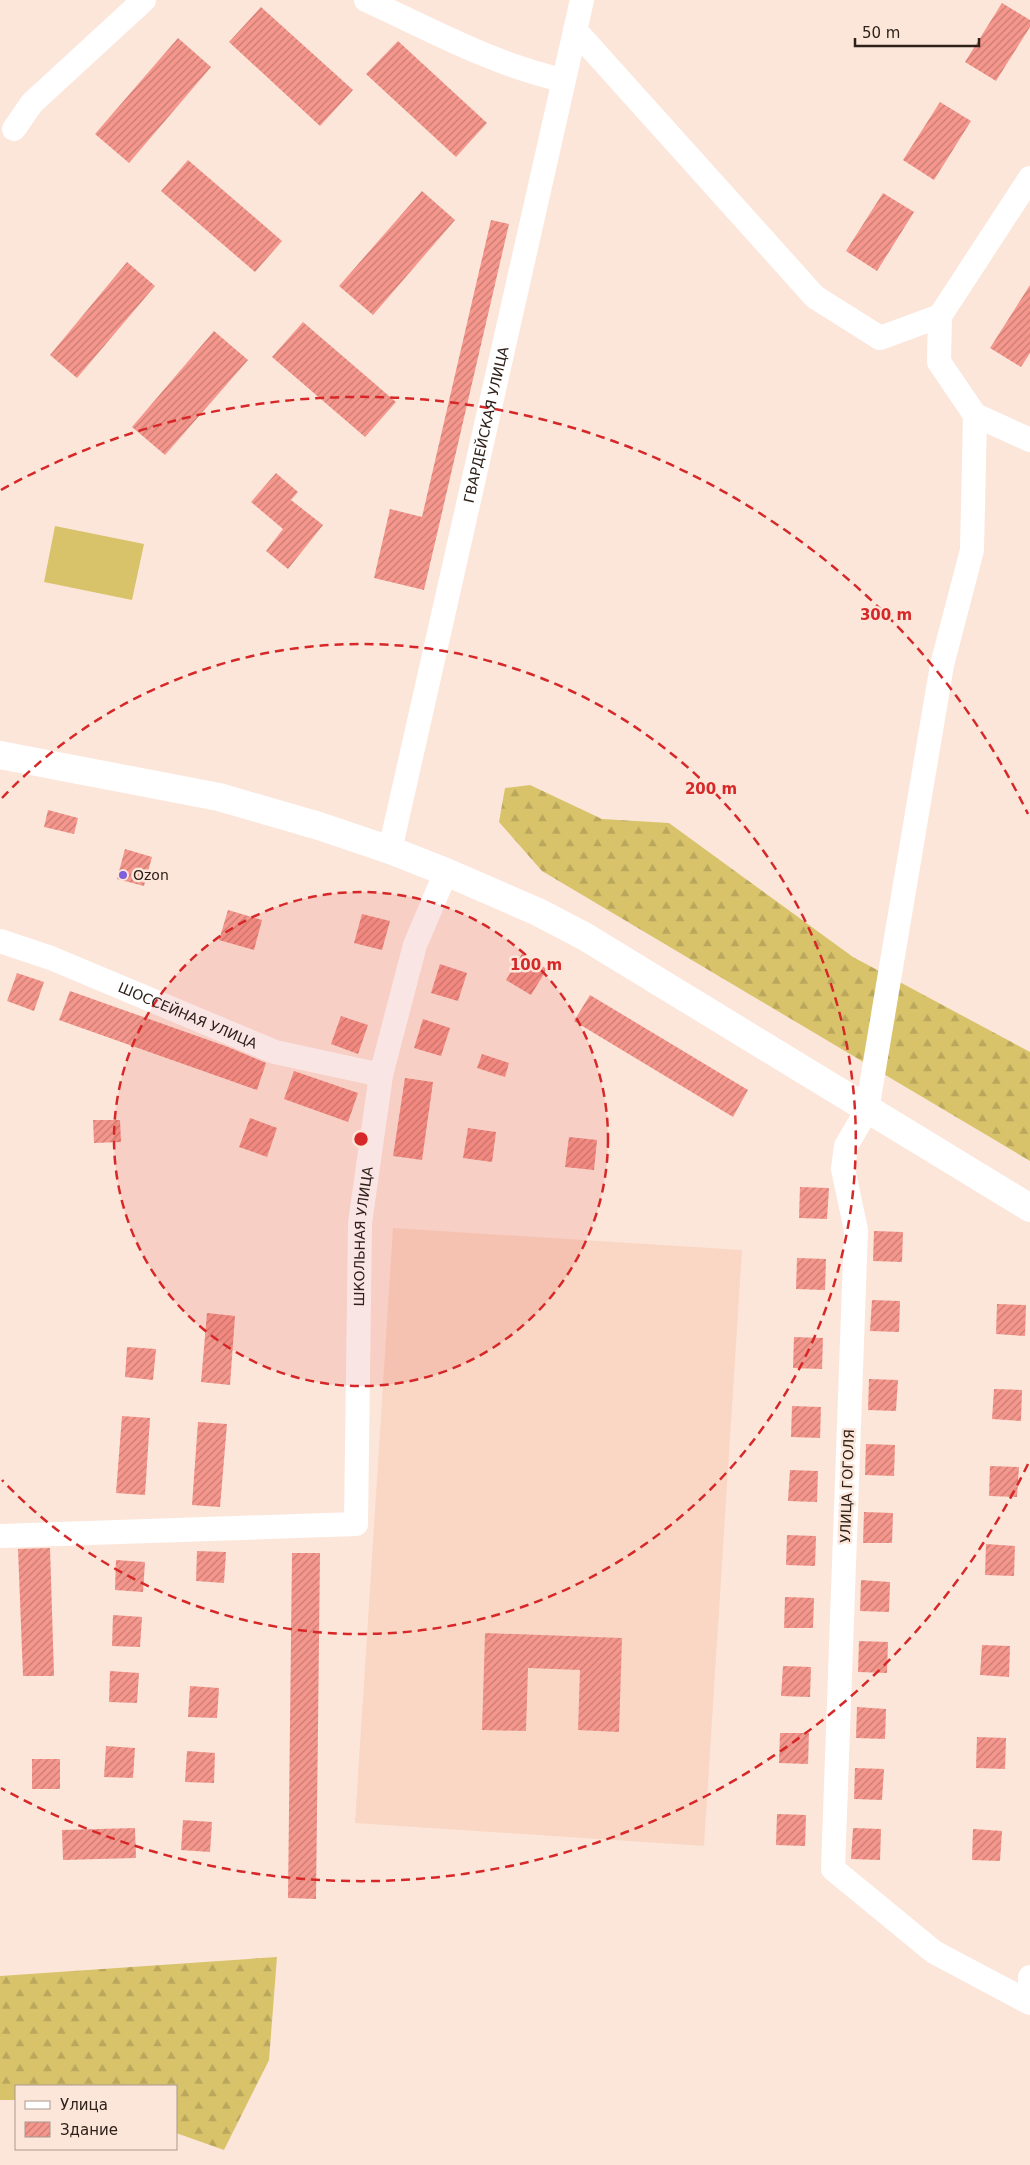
<svg xmlns="http://www.w3.org/2000/svg" width="1030" height="2165" viewBox="0 0 1030 2165" font-family="'DejaVu Sans',sans-serif">
	<style>
		.built { fill: #fad7c4 }
		.forest { fill: url(#forest-firs) }
		.pitch { fill: #d8c36b }
		.building { fill: url(#building-hatch) }
		.lines { fill: none; stroke-linecap: round; stroke-linejoin: round }
		.minor { stroke: #fff; stroke-width: 24 }
		.major { stroke: #fff; stroke-width: 28 }
		.ring { fill: none; stroke: #d62828; stroke-width: 2.5; stroke-dasharray: 9 6 }
		.poi-dot { fill: #825fda; stroke: #fce6da; stroke-width: 2 }
		.labels { text-anchor: middle; stroke-width: 5; stroke-linejoin: round; paint-order: stroke }
		.street-label { font-size: 14px; fill: #2e2119; stroke: #fce6da }
		.poi-label { font-size: 14px; fill: #2e2119; stroke: #fce6da; text-anchor: start }
		.centre { fill: #d62828; stroke: #fce6da; stroke-width: 2.5 }
		.ring-label { font-size: 15px; text-anchor: middle; font-weight: bold; fill: #d62828; stroke: #fce6da; stroke-width: 5; stroke-linejoin: round; paint-order: stroke }
	</style>
	<defs>
		<pattern id="forest-firs" width="22" height="20" patternUnits="userSpaceOnUse" patternTransform="scale(1.25)"><rect width="22" height="20" fill="#d8c36b"/><path d="M5 1l3.5 6h-7zM16 11l3.5 6h-7z" fill="#baa75c"/></pattern>
		<pattern id="building-hatch" width="6" height="6" patternUnits="userSpaceOnUse" patternTransform="scale(1.25)"><rect width="6" height="6" fill="#f5978d"/><path d="M-1 1l2-2M0 6l6-6M5 7l2-2" fill="none" stroke="#c77b72"/></pattern>
	</defs>
	<rect width="100%" height="100%" fill="#fce6da"/>
	<polygon class="built" points="393,1228 742,1250 704,1846 355,1823"/>
	<g class="forest">
		<polygon points="530,785 602,819 669,823 853,957 1030,1052 1030,1161 542,871 499,822 505,788"/>
		<polygon points="277,1957 269,2060 224,2150 176,2133 176,2086 16,2086 16,2100 0,2100 0,1976"/>
	</g>
	<polygon class="pitch" points="55,526 144,544 132,600 44,582"/>
	<g class="building">
		<polygon points="1002,3 1030,20 1030,27 996,81 965,62"/>
		<polygon points="261,7 353,90 320,126 229,42"/>
		<polygon points="178,38 211,67 129,163 95,134"/>
		<polygon points="398,41 487,123 456,157 366,74"/>
		<polygon points="940,102 971,121 934,180 903,160"/>
		<polygon points="188,160 282,241 255,272 161,191"/>
		<polygon points="422,191 455,220 373,315 339,286"/>
		<polygon points="883,193 914,212 877,271 846,251"/>
		<polygon points="491,220 509,224 424,590 374,578 390,509 422,517"/>
		<polygon points="127,262 155,286 77,378 50,355"/>
		<polygon points="1030,285 1030,353 1021,367 990,348"/>
		<polygon points="303,322 396,402 365,437 272,357"/>
		<polygon points="214,331 248,360 165,455 132,427"/>
		<polygon points="276,473 298,492 291,500 323,525 288,569 266,551 283,529 251,502"/>
		<polygon points="48,810 78,818 74,834 44,827"/>
		<polygon points="125,849 152,857 144,886 117,879"/>
		<polygon points="228,910 262,920 254,950 219,940"/>
		<polygon points="362,914 390,921 382,950 354,943"/>
		<polygon points="522,954 547,969 531,995 506,980"/>
		<polygon points="440,964 467,973 458,1001 431,993"/>
		<polygon points="17,973 44,982 34,1011 7,1001"/>
		<polygon points="70,991 228,1047 266,1063 257,1090 59,1020"/>
		<polygon points="590,995 748,1090 733,1117 574,1021"/>
		<polygon points="341,1016 368,1025 358,1054 331,1044"/>
		<polygon points="423,1019 450,1028 441,1056 414,1048"/>
		<polygon points="482,1054 509,1063 505,1077 477,1068"/>
		<polygon points="294,1071 358,1093 348,1122 284,1099"/>
		<polygon points="405,1078 433,1082 422,1160 393,1156"/>
		<polygon points="250,1118 277,1128 267,1157 239,1147"/>
		<polygon points="93,1120 120,1120 121,1142 94,1143"/>
		<polygon points="468,1128 496,1132 492,1162 463,1158"/>
		<polygon points="569,1137 597,1140 594,1170 565,1167"/>
		<polygon points="800,1187 829,1188 827,1219 799,1218"/>
		<polygon points="874,1231 903,1232 902,1262 873,1261"/>
		<polygon points="797,1258 826,1259 825,1290 796,1289"/>
		<polygon points="872,1300 900,1301 899,1332 870,1331"/>
		<polygon points="997,1304 1026,1305 1025,1336 996,1334"/>
		<polygon points="207,1313 235,1316 230,1385 201,1382"/>
		<polygon points="794,1337 823,1338 822,1369 793,1368"/>
		<polygon points="127,1347 156,1349 153,1380 125,1377"/>
		<polygon points="869,1379 898,1380 896,1411 868,1410"/>
		<polygon points="994,1389 1022,1390 1021,1421 992,1419"/>
		<polygon points="792,1406 821,1407 820,1438 791,1437"/>
		<polygon points="122,1416 150,1418 145,1495 116,1493"/>
		<polygon points="198,1422 227,1424 220,1507 192,1505"/>
		<polygon points="866,1444 895,1445 894,1476 865,1475"/>
		<polygon points="990,1466 1019,1467 1017,1497 989,1496"/>
		<polygon points="790,1470 818,1471 817,1502 788,1501"/>
		<polygon points="864,1512 893,1513 892,1543 863,1543"/>
		<polygon points="787,1535 816,1536 815,1566 786,1565"/>
		<polygon points="986,1544 1015,1546 1014,1576 985,1575"/>
		<polygon points="50,1548 54,1676 23,1676 18,1549"/>
		<polygon points="197,1551 226,1552 224,1583 196,1581"/>
		<polygon points="292,1553 320,1553 316,1899 288,1898"/>
		<polygon points="116,1560 145,1562 143,1592 115,1590"/>
		<polygon points="861,1580 890,1582 889,1612 860,1611"/>
		<polygon points="785,1597 814,1598 813,1628 784,1628"/>
		<polygon points="113,1615 142,1617 140,1647 112,1646"/>
		<polygon points="485,1633 622,1638 619,1732 578,1730 580,1670 528,1668 526,1731 482,1730"/>
		<polygon points="859,1641 888,1642 887,1673 858,1672"/>
		<polygon points="982,1645 1010,1646 1009,1677 980,1675"/>
		<polygon points="783,1666 811,1667 810,1697 781,1696"/>
		<polygon points="110,1671 139,1673 137,1703 109,1702"/>
		<polygon points="190,1686 219,1688 217,1718 188,1717"/>
		<polygon points="857,1707 886,1709 885,1739 856,1738"/>
		<polygon points="780,1733 809,1733 808,1764 779,1763"/>
		<polygon points="977,1737 1006,1738 1005,1769 976,1768"/>
		<polygon points="106,1746 135,1748 133,1778 104,1777"/>
		<polygon points="187,1751 215,1753 214,1783 185,1782"/>
		<rect x="32" y="1759" width="28" height="30"/>
		<polygon points="855,1768 884,1769 882,1800 854,1799"/>
		<polygon points="777,1814 806,1815 805,1846 776,1845"/>
		<polygon points="183,1820 212,1822 210,1852 181,1850"/>
		<polygon points="135,1828 136,1858 63,1860 62,1830"/>
		<polygon points="853,1828 881,1829 880,1860 851,1859"/>
		<polygon points="973,1829 1002,1831 1000,1861 972,1860"/>
	</g>
	<g class="lines">
		<g class="minor">
			<path d="M366,0C430,29 494,65 563,80"/>
			<polyline points="575,30 815,297 880,338 940,316 939,362 975,415 972,550 942,665 867,1110 846,1146 843,1169 856,1230 833,1869 934,1952 1030,2003"/>
			<polyline points="14,129 32,103 144,0"/>
			<polyline points="940,316 1030,178"/>
			<polyline points="975,415 1030,440"/>
			<path id="s1" d="M390,850L582,0"/>
			<path id="s2" d="M0,941L51,958L275,1052L381,1075"/>
			<path id="s3" d="M0,1536L356,1524L360,1223L381,1075L415,945L446,872"/>
			<polyline points="1029,2002 1030,1977"/>
		</g>
		<polyline class="major" points="0,755 219,797 319,826 390,850 446,872 538,912 584,936 1030,1208"/>
	</g>
	<circle cx="361" cy="1139" r="247" fill="#d62828" fill-opacity=".12"/>
	<g class="ring">
		<circle cx="361" cy="1139" r="247"/>
		<path d="M2 798A495 495 0 1 1 2 1480"/>
		<path d="M1028 1464A742 742 0 0 1 1 1788M1 490A742 742 0 0 1 1028 814"/>
	</g>
	<circle class="poi-dot" cx="123" cy="875" r="5"/>
	<g class="labels">
		<g class="street-label">
			<text dy="5" stroke="none"><textPath href="#s1" startOffset="436">ГВАРДЕЙСКАЯ УЛИЦА</textPath></text>
			<text dy="5" stroke="none"><textPath href="#s2" startOffset="202">ШОССЕЙНАЯ УЛИЦА</textPath></text>
			<text dy="5" stroke="none"><textPath href="#s3" startOffset="644">ШКОЛЬНАЯ УЛИЦА</textPath></text>
			<text transform="translate(847 1486) rotate(-88)" y="5">УЛИЦА ГОГОЛЯ</text>
		</g>
		<g class="poi-label">
			<text x="133" y="880">Ozon</text>
		</g>
	</g>
	<circle cx="361" cy="1139" r="8" class="centre"/>
	<g class="ring-label">
		<text x="886" y="620">300 m</text>
		<text x="711" y="794">200 m</text>
		<text x="536" y="970">100 m</text>
	</g>
	<rect x="15" y="2085" width="162" height="65" fill="#fce6da" stroke="#aa978d"/>
	<rect x="25" y="2101" width="25" height="8" fill="#ffffff" stroke="#aa978d"/>
	<text x="60" y="2110" font-size="15" fill="#2e2119">Улица</text>
	<rect x="25" y="2122" width="25" height="15" fill="url(#building-hatch)" stroke="#aa978d"/>
	<text x="60" y="2135" font-size="15" fill="#2e2119">Здание</text>
	<path d="M855 38v8h124v-8" fill="none" stroke="#2e2119" stroke-width="2.5"/>
	<text x="862" y="38" font-size="15" fill="#2e2119" stroke="#fce6da" stroke-width="4" paint-order="stroke">50 m</text>
</svg>
